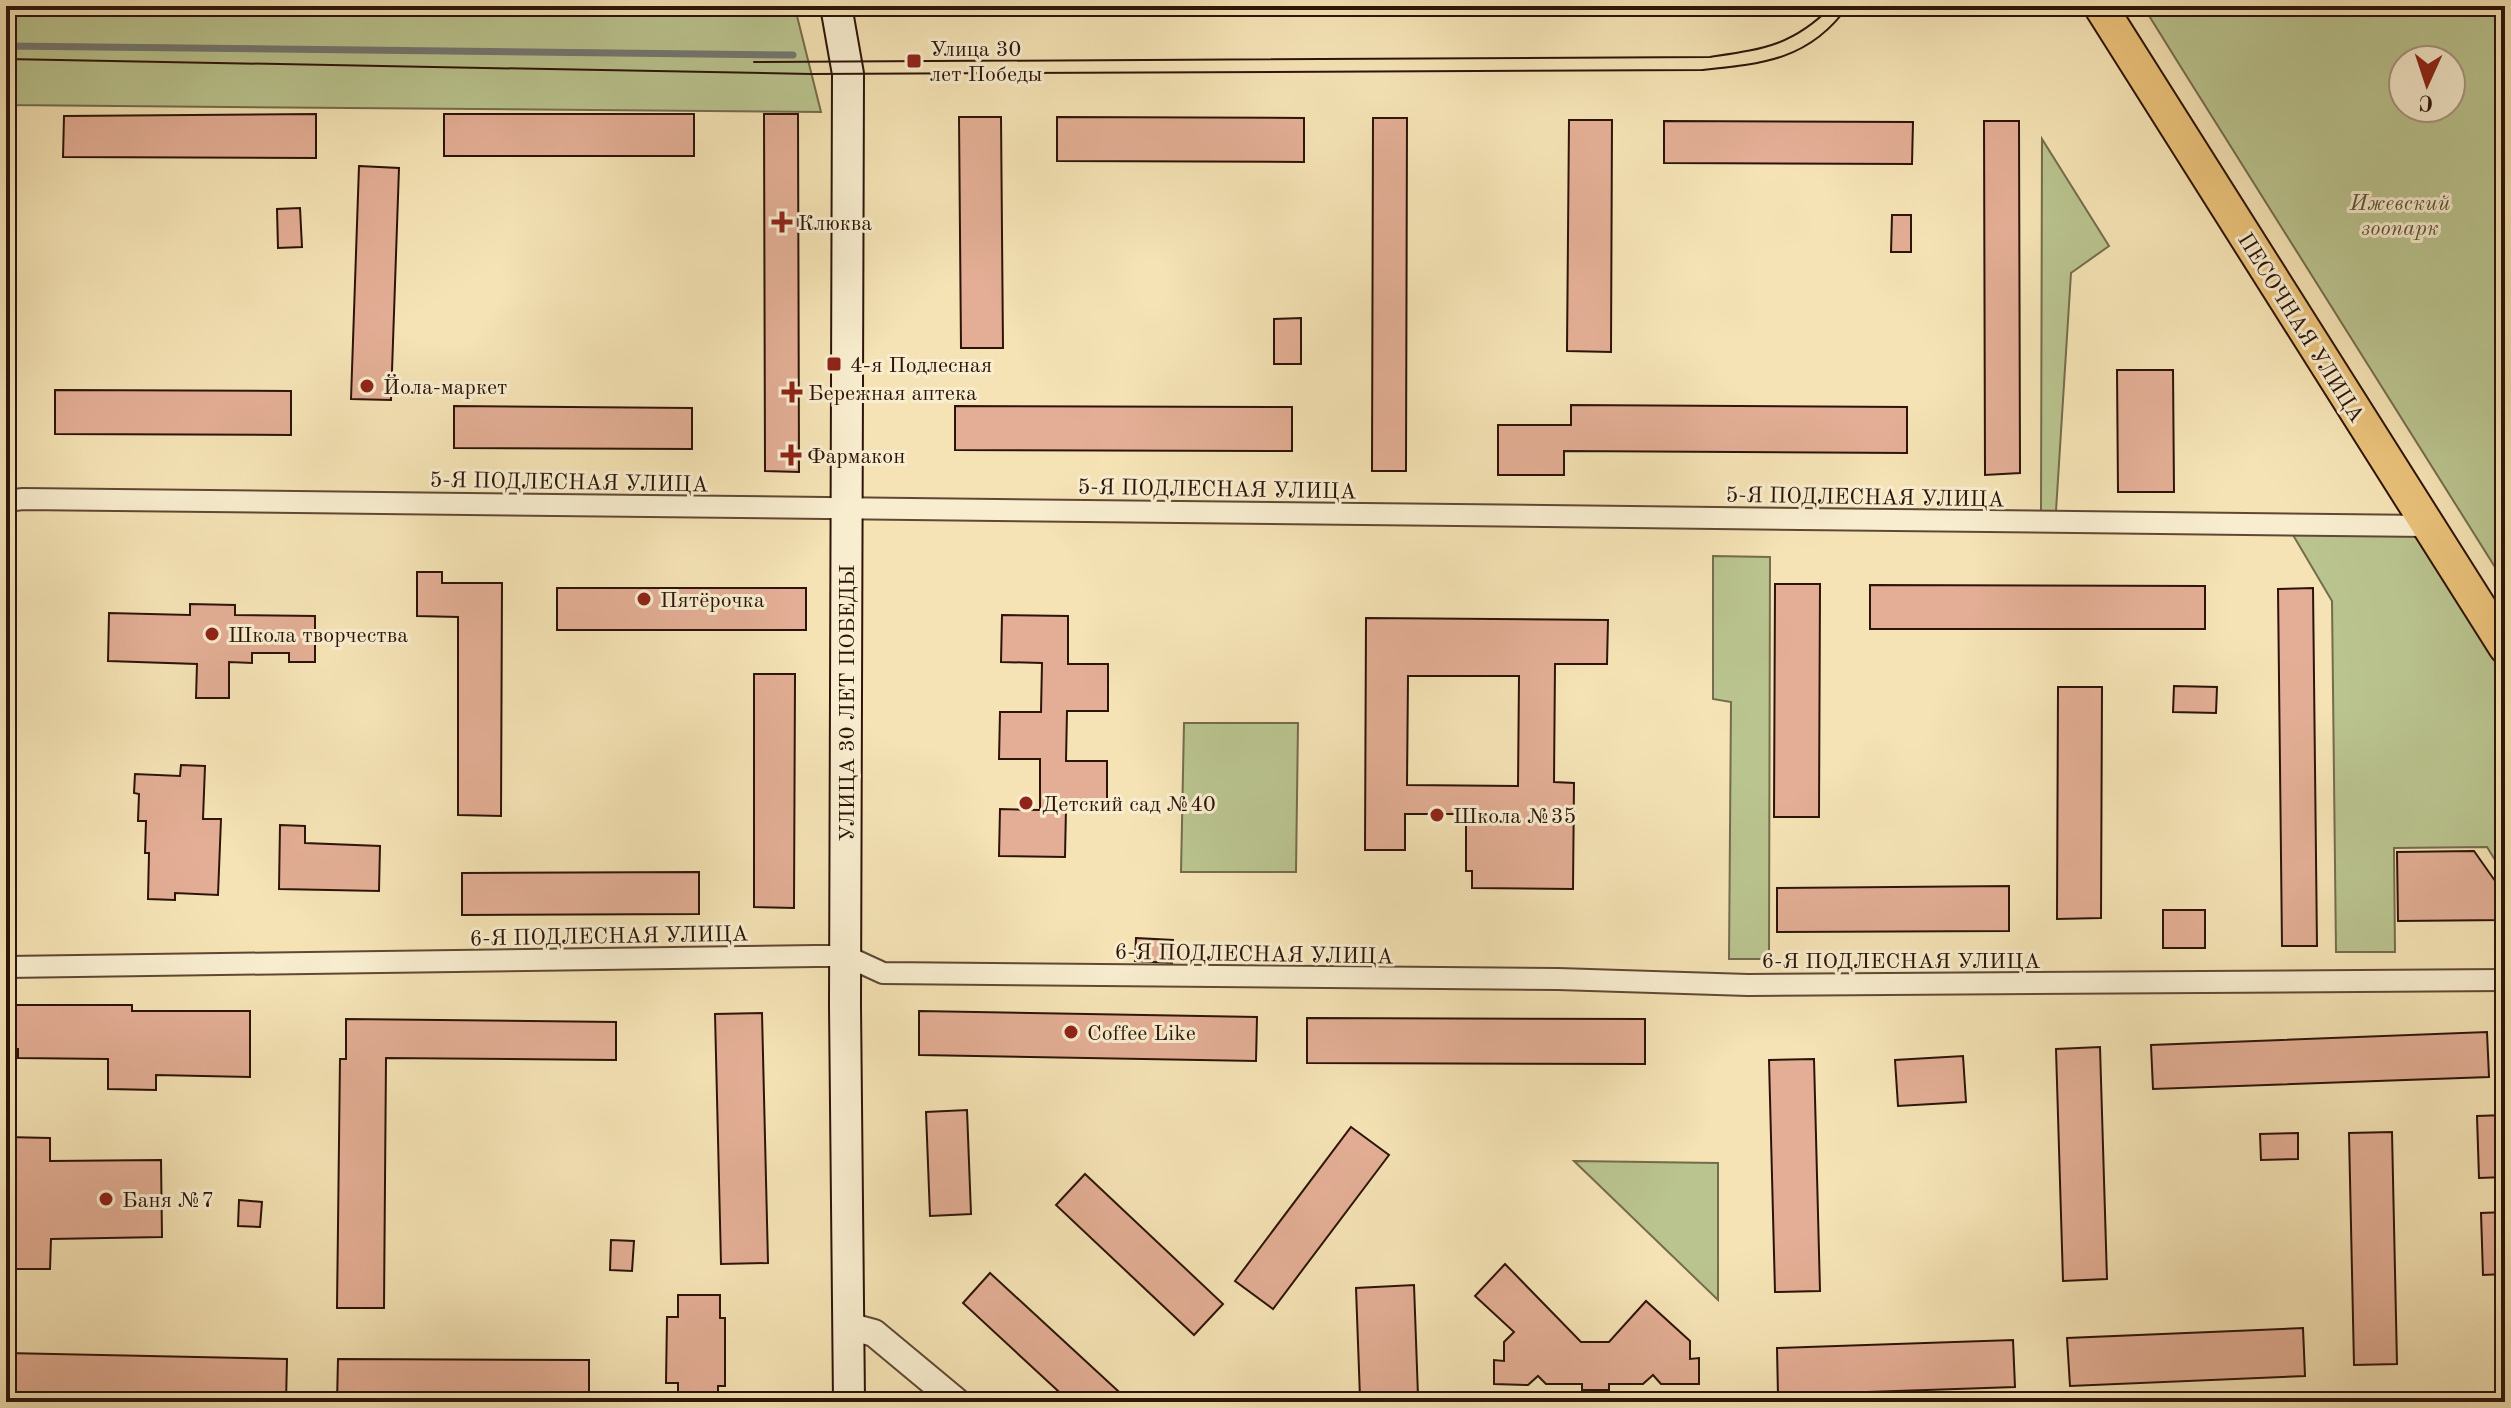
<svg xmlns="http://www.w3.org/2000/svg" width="2511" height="1408" viewBox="0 0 2511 1408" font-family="'Old Standard TT',serif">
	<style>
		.green { fill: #bac48f; stroke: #746c4c; stroke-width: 2; fill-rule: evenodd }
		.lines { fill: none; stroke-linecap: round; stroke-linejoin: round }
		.stream { stroke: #737872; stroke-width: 7 }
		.building { fill: #e3ae95; stroke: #2d1408; stroke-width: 2; fill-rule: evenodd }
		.minor-casing { stroke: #5f4833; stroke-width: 24 }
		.tertiary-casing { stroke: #5f4833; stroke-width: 30 }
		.secondary-casing { stroke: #2d1408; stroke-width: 34 }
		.primary-casing { stroke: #2d1408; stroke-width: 36 }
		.minor { stroke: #f8edcf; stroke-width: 20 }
		.tertiary { stroke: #f8edcf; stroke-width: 26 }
		.secondary { stroke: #f8edcf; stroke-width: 30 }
		.primary { stroke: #eac27a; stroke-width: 32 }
		.tram { stroke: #2d1408; stroke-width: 2 }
		.poi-dot { fill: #8f2418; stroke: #f8edcf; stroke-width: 3 }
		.labels { text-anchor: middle; stroke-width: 6; stroke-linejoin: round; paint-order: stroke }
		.poi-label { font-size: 22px; fill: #2d1408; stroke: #f8edcf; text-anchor: start }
		.park-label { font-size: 22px; font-style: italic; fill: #5e5237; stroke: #f8edcf }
		.street-label { font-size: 22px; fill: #2d1408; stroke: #f8edcf }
	</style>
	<rect width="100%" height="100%" fill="#f5e3b5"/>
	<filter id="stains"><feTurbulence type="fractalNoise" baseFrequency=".0025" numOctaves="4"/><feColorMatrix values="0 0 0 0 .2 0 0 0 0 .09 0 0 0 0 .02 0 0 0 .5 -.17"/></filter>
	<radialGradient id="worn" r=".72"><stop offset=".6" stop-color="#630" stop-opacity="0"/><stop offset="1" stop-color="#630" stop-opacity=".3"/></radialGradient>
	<g class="green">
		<polygon points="6,6 399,6 796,12 821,112 6,105"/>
		<path d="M2143,6H2505V583L2179,64ZM2403,60H2451V108H2403Z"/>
		<polygon points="2042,139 2109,246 2071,273 2056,511 2041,511"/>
		<polygon points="2414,533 2505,678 2505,876 2487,847 2394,848 2395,952 2336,952 2332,601 2293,535"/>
		<polygon points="1713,556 1770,557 1769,959 1729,959 1731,702 1713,699"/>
		<polygon points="1184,723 1298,723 1296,872 1181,872"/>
		<polygon points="1574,1161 1718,1163 1718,1300"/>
	</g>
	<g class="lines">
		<polyline class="stream" points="6,46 793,55"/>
	</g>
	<g class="building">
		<polygon points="316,114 316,158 63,157 64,116"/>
		<rect x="444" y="114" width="250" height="42"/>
		<polygon points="764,114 798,114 799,472 765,471"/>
		<polygon points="959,117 1001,117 1003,348 961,348"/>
		<polygon points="1057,117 1304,118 1304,162 1057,161"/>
		<polygon points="1373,118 1407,118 1406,471 1372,471"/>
		<polygon points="1569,120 1612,120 1611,352 1567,351"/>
		<polygon points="1664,121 1913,122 1912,164 1664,163"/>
		<polygon points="1984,121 2019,121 2020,473 1985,475"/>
		<polygon points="359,166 399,168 391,400 351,399"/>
		<polygon points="300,208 302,247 278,248 277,209"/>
		<polygon points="1892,215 1911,215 1911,252 1891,252"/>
		<polygon points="1301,318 1301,364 1274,364 1274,319"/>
		<polygon points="2117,370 2173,370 2174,492 2118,492"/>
		<polygon points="55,390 291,391 291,435 55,434"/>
		<polygon points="1571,405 1907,407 1907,453 1564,451 1564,475 1498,475 1498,425 1571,425"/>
		<polygon points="454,406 692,408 692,449 454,448"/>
		<polygon points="955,406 1292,407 1292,451 955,450"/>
		<polygon points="417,572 442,572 442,583 502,583 501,816 458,815 458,617 417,616"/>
		<polygon points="1775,584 1820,584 1819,817 1774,817"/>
		<polygon points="1870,585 2205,586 2205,629 1870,629"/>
		<rect x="557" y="588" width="249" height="42"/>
		<polygon points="2313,588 2317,946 2282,946 2278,589"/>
		<polygon points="190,604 235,605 235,615 315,616 315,662 289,662 289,653 252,653 252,663 229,662 229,698 196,698 197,664 108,661 109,613 190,615"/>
		<polygon points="1002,615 1068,616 1068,664 1108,664 1108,711 1067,711 1066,761 1107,761 1107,808 1066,808 1065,857 999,856 1000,809 1040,810 1040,759 999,759 1000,712 1041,712 1042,663 1001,662"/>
		<path d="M1366,618L1608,620L1607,664H1555L1554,782L1574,783L1573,889L1472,888V871H1466V814H1405V850H1365ZM1408,676H1519L1518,786L1407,785Z"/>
		<polygon points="754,674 795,674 794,908 754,907"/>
		<polygon points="2174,686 2217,687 2216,713 2173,712"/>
		<polygon points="2058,687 2102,687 2101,918 2057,919"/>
		<polygon points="181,765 205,766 203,819 221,819 218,895 175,893 175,900 148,899 149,853 145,853 146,821 138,821 139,794 134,793 135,774 180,776"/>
		<polygon points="280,825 305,826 305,843 380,846 379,891 279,889"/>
		<polygon points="2474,851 2505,895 2505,920 2398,921 2397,852"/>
		<polygon points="699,872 699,914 462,915 462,873"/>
		<polygon points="2009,886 2009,931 1777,932 1777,888"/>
		<rect x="2163" y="910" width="42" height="38"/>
		<polygon points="1136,938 1173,940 1172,963 1135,961"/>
		<polygon points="6,1005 132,1005 132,1011 250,1011 250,1077 156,1075 156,1090 108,1089 108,1059 18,1058 18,1049 6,1049"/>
		<polygon points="919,1011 1257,1017 1256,1061 919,1055"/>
		<polygon points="762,1013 768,1263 721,1264 715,1014"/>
		<polygon points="1307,1018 1645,1019 1645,1064 1307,1063"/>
		<polygon points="346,1019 616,1022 616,1060 386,1058 384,1308 337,1308 340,1059 346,1059"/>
		<polygon points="2487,1032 2489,1077 2153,1089 2151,1045"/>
		<polygon points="2100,1047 2107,1279 2063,1281 2056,1049"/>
		<polygon points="1963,1056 1966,1102 1898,1106 1895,1060"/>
		<polygon points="1814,1059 1820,1291 1775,1292 1769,1060"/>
		<polygon points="967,1110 971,1214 930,1216 926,1112"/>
		<polygon points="2505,1115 2505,1177 2479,1178 2477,1116"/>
		<polygon points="1351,1127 1389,1155 1273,1309 1235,1281"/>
		<polygon points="2392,1132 2397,1364 2354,1365 2349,1133"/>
		<polygon points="2298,1133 2298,1159 2261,1160 2260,1134"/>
		<polygon points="6,1137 50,1138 50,1161 161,1160 162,1237 51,1239 50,1269 6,1269"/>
		<polygon points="1085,1174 1223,1304 1194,1335 1056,1205"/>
		<polygon points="239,1200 262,1202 260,1227 238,1226"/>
		<polygon points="2505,1212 2505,1274 2483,1275 2481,1213"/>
		<polygon points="611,1240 634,1241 632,1271 610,1270"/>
		<polygon points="1505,1264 1581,1342 1609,1342 1646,1301 1690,1341 1690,1359 1699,1358 1699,1384 1661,1384 1653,1375 1643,1384 1609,1384 1609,1390 1582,1390 1582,1384 1546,1384 1538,1376 1528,1385 1494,1384 1494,1360 1504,1361 1504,1342 1514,1332 1475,1296"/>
		<polygon points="990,1273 1130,1402 1070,1402 963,1303"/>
		<polygon points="1414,1285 1418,1396 1360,1398 1356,1288"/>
		<polygon points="678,1295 720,1295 720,1318 725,1318 725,1386 718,1386 718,1402 678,1402 678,1383 666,1383 667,1317 678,1317"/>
		<polygon points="2303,1328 2305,1376 2070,1386 2067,1338"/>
		<polygon points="2013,1340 2015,1387 1778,1395 1777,1348"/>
		<polygon points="6,1353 287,1359 286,1402 6,1400"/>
		<polygon points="338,1359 589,1360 589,1402 337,1402"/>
	</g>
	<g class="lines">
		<defs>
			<g id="minor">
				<polyline points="6,501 23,499 2428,526"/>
				<polyline points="6,967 816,956 846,956 883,973 1558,979 1748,985 2505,980"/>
			</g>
			<polyline id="tertiary" points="848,1326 874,1333 957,1402"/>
			<polyline id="secondary" points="836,6 848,74 845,1005 849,1402"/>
			<polyline id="primary" points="2100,6 2505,647"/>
		</defs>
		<use href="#minor" class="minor-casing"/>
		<use href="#tertiary" class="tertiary-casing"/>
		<use href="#secondary" class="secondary-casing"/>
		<use href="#primary" class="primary-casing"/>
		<use href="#minor" class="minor"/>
		<use href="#tertiary" class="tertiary"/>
		<use href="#secondary" class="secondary"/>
		<use href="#primary" class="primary"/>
		<g class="tram">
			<path d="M6,59L811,74L1702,70C1762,64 1810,60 1848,6"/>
			<path d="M754,62L1710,57C1763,49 1792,46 1832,6"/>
		</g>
	</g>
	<g class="poi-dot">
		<rect x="906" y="53" width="16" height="16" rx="4"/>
		<path d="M778 210h8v8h8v8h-8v8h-8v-8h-8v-8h8z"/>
		<rect x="826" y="356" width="16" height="16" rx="4"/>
		<circle cx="367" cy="386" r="8"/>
		<path d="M788 380h8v8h8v8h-8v8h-8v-8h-8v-8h8z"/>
		<path d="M787 443h8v8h8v8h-8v8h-8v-8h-8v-8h8z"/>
		<circle cx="644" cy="599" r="8"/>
		<circle cx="212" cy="634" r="8"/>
		<circle cx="1026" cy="803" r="8"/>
		<circle cx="1437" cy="815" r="8"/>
		<circle cx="1071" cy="1032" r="8"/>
		<circle cx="106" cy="1199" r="8"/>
	</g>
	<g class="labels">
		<g class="poi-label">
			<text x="930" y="56">Улица 30<tspan x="930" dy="25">лет Победы</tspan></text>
			<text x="798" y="230">Клюква</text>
			<text x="850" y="372">4-я Подлесная</text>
			<text x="383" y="394">Йола-маркет</text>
			<text x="808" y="400">Бережная аптека</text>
			<text x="807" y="463">Фармакон</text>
			<text x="660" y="607">Пятёрочка</text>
			<text x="228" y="642">Школа творчества</text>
			<text x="1042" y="811">Детский сад №40</text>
			<text x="1453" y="823">Школа №35</text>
			<text x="1087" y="1040">Coffee Like</text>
			<text x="122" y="1207">Баня №7</text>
		</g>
		<g class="park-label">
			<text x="2400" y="210">Ижевский<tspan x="2400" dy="25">зоопарк</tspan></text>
		</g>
		<g class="street-label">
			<text transform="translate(2302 327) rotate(58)" y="8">ПЕСОЧНАЯ УЛИЦА</text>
			<text transform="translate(569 481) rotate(1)" y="8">5-Я ПОДЛЕСНАЯ УЛИЦА</text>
			<text transform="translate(1217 488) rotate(1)" y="8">5-Я ПОДЛЕСНАЯ УЛИЦА</text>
			<text transform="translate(1865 496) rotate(1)" y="8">5-Я ПОДЛЕСНАЯ УЛИЦА</text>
			<text transform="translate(846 703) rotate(-90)" y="8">УЛИЦА 30 ЛЕТ ПОБЕДЫ</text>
			<text transform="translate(609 935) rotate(-1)" y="8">6-Я ПОДЛЕСНАЯ УЛИЦА</text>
			<text transform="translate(1254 953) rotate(1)" y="8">6-Я ПОДЛЕСНАЯ УЛИЦА</text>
			<text x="1901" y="968">6-Я ПОДЛЕСНАЯ УЛИЦА</text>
		</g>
	</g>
	<rect width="2511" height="1408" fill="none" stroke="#f5e3b5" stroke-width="32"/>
	<rect x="8" y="8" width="2495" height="1392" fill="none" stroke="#2d1408" stroke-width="4"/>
	<rect x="16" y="16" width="2479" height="1376" fill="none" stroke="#2d1408" stroke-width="2"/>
	<g transform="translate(2427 84) rotate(183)"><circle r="38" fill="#f8edcf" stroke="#a7967f" stroke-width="2"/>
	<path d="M0-6L14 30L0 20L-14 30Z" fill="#8f2418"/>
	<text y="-12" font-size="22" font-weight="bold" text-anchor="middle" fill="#2d1408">С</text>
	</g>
	<rect width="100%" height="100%" filter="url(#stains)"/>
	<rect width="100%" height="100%" fill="url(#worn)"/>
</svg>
